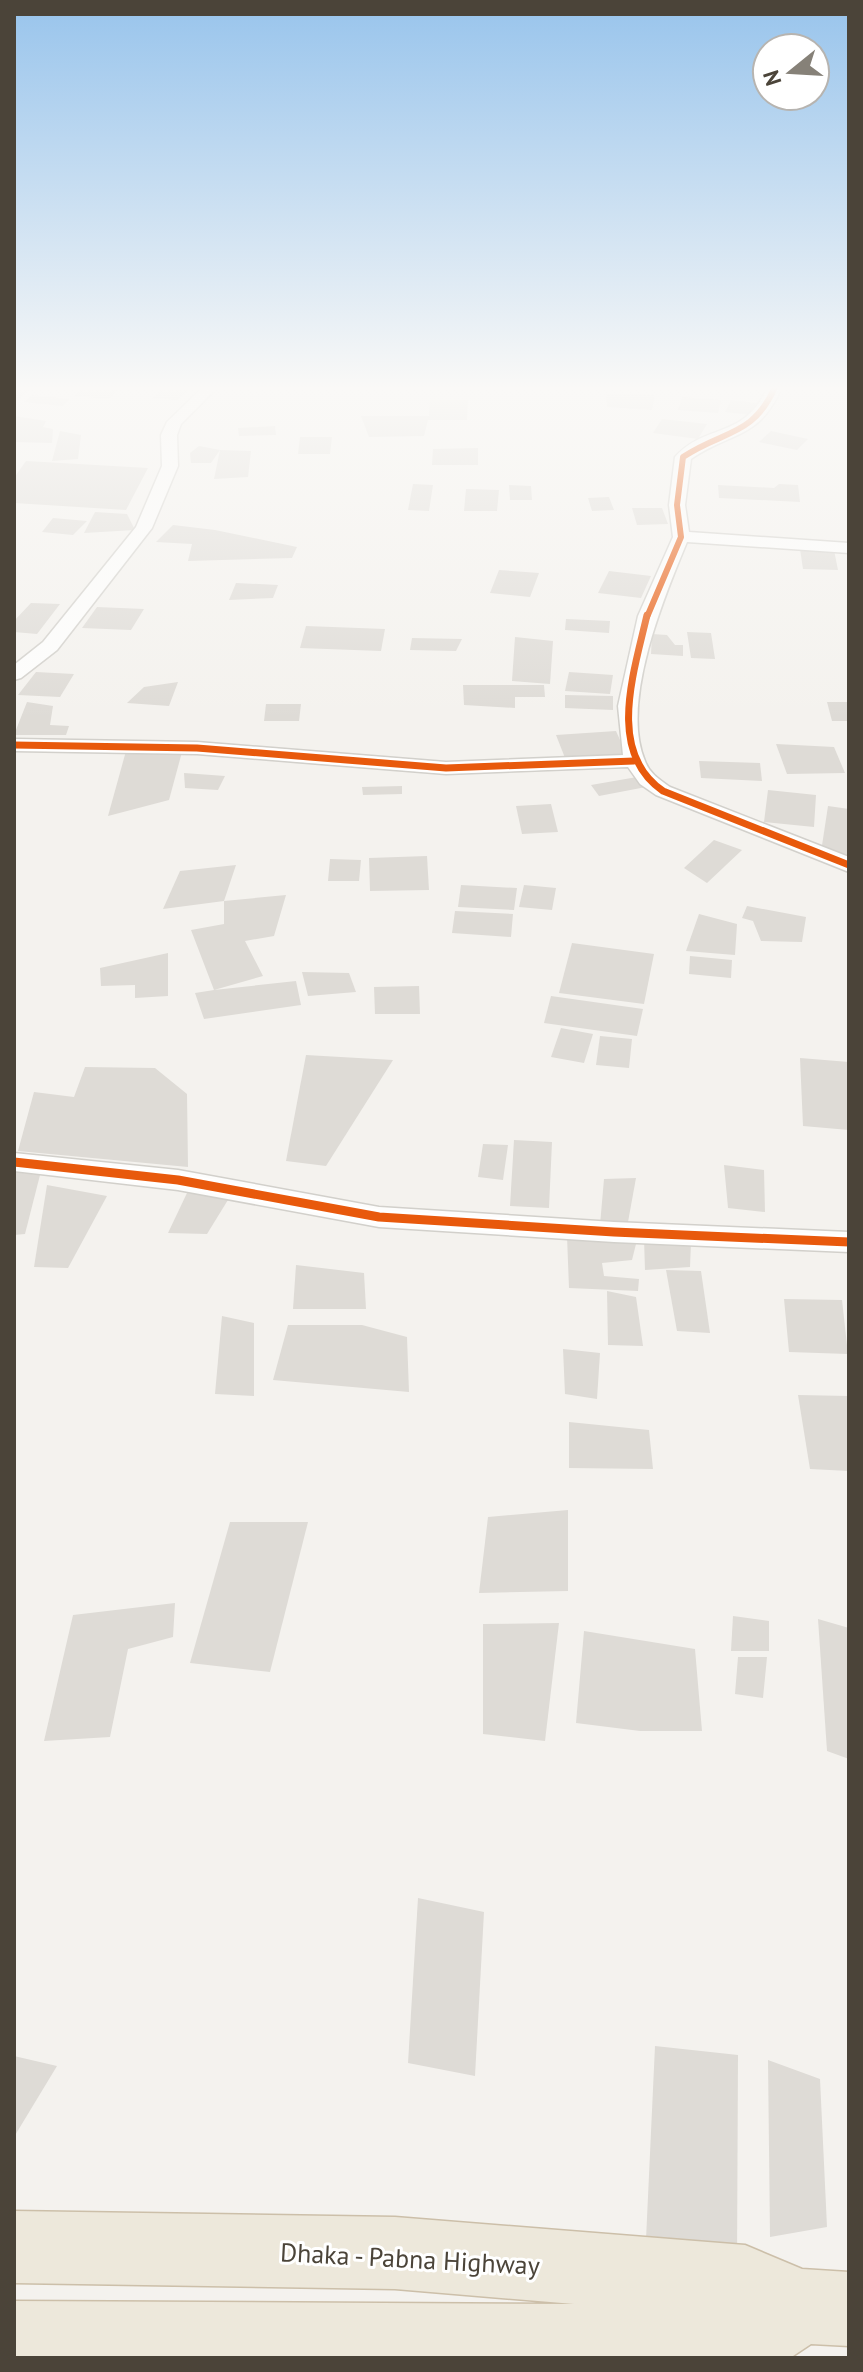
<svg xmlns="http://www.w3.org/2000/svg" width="863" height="2372" viewBox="0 0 863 2372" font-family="'PT Sans',sans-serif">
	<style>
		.building { fill: #dedbd6 }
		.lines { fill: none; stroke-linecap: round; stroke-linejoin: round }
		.street-casing { stroke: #d2d0cb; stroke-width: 3 }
		.highway-casing { stroke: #ccbfa9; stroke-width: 3 }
		.street { fill: #fdfdfc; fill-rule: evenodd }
		.highway { fill: #ede8db; fill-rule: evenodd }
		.cycleway-far2-casing { stroke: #fff; stroke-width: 9 }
		.cycleway-far1-casing { stroke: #fff; stroke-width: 11 }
		.cycleway-casing { stroke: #fff; stroke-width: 14 }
		.cycleway-far2 { stroke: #e8590c; stroke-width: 6 }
		.cycleway-far1 { stroke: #e8590c; stroke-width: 7 }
		.cycleway { stroke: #e8590c; stroke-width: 9 }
		.labels { text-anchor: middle; stroke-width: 6; stroke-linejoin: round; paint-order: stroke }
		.near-street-label { font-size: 26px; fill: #4b4439; stroke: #fff }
	</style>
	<rect width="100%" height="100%" fill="#f4f2ee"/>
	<g class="building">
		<polygon points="14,387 33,387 16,402 14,402"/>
		<polygon points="84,387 122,387 109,399 74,396"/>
		<polygon points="165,387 191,387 178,400 153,398"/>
		<polygon points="606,394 655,395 652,410 607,407"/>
		<polygon points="32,395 69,399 63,406 24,402"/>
		<polygon points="682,397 721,400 718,413 678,410"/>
		<polygon points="430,400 468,400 467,420 428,420 424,436 369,437 361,416 429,416"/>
		<polygon points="731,400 757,403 751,415 725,412"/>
		<polygon points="14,416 46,421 43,427 53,429 52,443 14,442"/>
		<polygon points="662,419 707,424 698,439 653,433"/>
		<polygon points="275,426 276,435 239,436 238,428"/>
		<polygon points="60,431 81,435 78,459 52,461"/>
		<polygon points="771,431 808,439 797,450 759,442"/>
		<polygon points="300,437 332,437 330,454 298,454"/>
		<polygon points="199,446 220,450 211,463 191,463 190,453"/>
		<polygon points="478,448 478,465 432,465 433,449"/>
		<polygon points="220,450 251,451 248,477 214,479"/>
		<polygon points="26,461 148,468 126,510 14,503 14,478"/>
		<polygon points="413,484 433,485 429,511 408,510"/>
		<polygon points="779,484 798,485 800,502 719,498 718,485 774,488"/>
		<polygon points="509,485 531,486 532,500 510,500"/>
		<polygon points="466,489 499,490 497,511 464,511"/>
		<polygon points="609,497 614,510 592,511 588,498"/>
		<polygon points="632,508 662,508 668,524 637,525"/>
		<polygon points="95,512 127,514 135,530 84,533"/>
		<polygon points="53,518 87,521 73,535 42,532"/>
		<polygon points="173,525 215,530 297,547 292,558 188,561 192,544 156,542"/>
		<polygon points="800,549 834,550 838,570 803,569"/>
		<polygon points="499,570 539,573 530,597 490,593"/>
		<polygon points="609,571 651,576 641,598 598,593"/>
		<polygon points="236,583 278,585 273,598 229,600"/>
		<polygon points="31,603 60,604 37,634 14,632 14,621"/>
		<polygon points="97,607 144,609 131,630 82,628"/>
		<polygon points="566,619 610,621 609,633 565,630"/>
		<polygon points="306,626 385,629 381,651 300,648"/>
		<polygon points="687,632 711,633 715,659 691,658"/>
		<polygon points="652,634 667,635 675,645 683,645 683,656 651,654"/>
		<polygon points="515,637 553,641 550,684 512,681"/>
		<polygon points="412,638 462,639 456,651 410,650"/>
		<polygon points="36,672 74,674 60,697 18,695"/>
		<polygon points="569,672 613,675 610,694 565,691"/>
		<polygon points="178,682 169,706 127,703 144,687"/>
		<polygon points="463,685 544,685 545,697 515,697 515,708 464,705"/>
		<polygon points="565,695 613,696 613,710 565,708"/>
		<polygon points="27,702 53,706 50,725 69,726 66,735 14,735"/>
		<polygon points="827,702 849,702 849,721 832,721"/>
		<polygon points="266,704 301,704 299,721 264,721"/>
		<polygon points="616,731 628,758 567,763 556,735"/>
		<polygon points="776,744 834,747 845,773 787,774"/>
		<polygon points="126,751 182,752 169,800 108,816"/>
		<polygon points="699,761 760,763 762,781 701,778"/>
		<polygon points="184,773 225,776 218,790 185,788"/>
		<polygon points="637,777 646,787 599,796 591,785"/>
		<polygon points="402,786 402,794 363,795 362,787"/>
		<polygon points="768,790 816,795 814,827 764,822"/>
		<polygon points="551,804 558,832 522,834 516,806"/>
		<polygon points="828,806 849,809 849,856 821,852"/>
		<polygon points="714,840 742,850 707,883 684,868"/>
		<polygon points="427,856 429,890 370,891 369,858"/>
		<polygon points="330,859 361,860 359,881 328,881"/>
		<polygon points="236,865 224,901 163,909 180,871"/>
		<polygon points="461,885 517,888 514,910 458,907"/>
		<polygon points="524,885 556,888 552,910 519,907"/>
		<polygon points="286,895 274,936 245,941 263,976 214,990 296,981 301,1005 204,1019 195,993 214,990 191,930 224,924 224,901"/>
		<polygon points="747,906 806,917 802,942 761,941 753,921 742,918"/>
		<polygon points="455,911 513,914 511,937 452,933"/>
		<polygon points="699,914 737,924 735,955 686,951"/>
		<polygon points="572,943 654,954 644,1004 559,993"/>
		<polygon points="168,953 168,996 135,998 135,985 101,986 100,968"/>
		<polygon points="690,956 732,960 731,978 689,974"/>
		<polygon points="302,972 349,973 356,992 308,996"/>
		<polygon points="419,986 420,1014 375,1014 374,987"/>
		<polygon points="551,996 643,1009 637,1036 544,1023"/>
		<polygon points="561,1028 593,1034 584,1063 551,1057"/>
		<polygon points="600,1036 632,1039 629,1068 596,1065"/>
		<polygon points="306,1055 393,1060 326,1166 286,1161"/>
		<polygon points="800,1058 849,1062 849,1130 803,1126"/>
		<polygon points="85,1067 155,1068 187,1094 188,1167 18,1151 34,1092 74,1097"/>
		<polygon points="514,1140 552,1142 549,1208 510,1206"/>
		<polygon points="483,1144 508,1145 503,1180 478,1177"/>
		<polygon points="724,1165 764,1170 765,1212 728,1208"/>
		<polygon points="14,1172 40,1175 25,1234 14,1235"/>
		<polygon points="636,1178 628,1222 600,1225 604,1179"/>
		<polygon points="47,1185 107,1196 68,1268 34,1267"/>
		<polygon points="187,1193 231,1195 207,1234 168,1233"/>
		<polygon points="567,1236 637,1240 632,1260 602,1263 604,1276 639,1279 638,1291 569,1288"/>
		<polygon points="644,1239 691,1242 690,1267 645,1270"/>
		<polygon points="296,1265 364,1273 366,1309 293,1309"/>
		<polygon points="666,1270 701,1271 710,1333 677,1331"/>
		<polygon points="607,1291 636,1297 643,1346 608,1345"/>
		<polygon points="784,1299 842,1300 848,1354 789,1352"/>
		<polygon points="222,1316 254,1323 254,1396 215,1394"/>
		<polygon points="288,1325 362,1325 407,1337 409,1392 273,1380"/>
		<polygon points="563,1349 600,1353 597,1399 565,1394"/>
		<polygon points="798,1395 849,1396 849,1471 810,1469"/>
		<polygon points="569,1422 649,1430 653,1469 569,1468"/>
		<polygon points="568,1510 568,1591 479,1593 488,1517"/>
		<polygon points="230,1522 308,1522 270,1672 190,1663"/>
		<polygon points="175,1603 173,1637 128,1649 110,1737 44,1741 73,1615"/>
		<polygon points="733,1616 769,1621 769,1651 731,1651"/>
		<polygon points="818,1619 849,1628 849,1759 827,1751"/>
		<polygon points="559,1623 545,1741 483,1734 483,1624"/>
		<polygon points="584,1631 695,1649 702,1731 640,1731 576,1723"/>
		<polygon points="738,1657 767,1657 763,1698 735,1694"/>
		<polygon points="418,1898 484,1912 475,2076 408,2063"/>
		<polygon points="655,2046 738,2055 737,2262 645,2261"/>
		<polygon points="14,2056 57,2066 14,2137"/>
		<polygon points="768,2060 820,2079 827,2227 770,2237"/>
	</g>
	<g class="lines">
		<defs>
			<g id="street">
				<polygon points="203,387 218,387 181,424 177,435 178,466 152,528 57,650 21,678 14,680 14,665 43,642 136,527 162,466 161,435 167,422"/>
				<path d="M768,387H782C759,440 732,431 691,459L685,505L689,532L849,543V553L687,542C664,597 620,703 645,761C649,773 660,780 670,787L849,857V872L656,795L640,784L628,767L446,774L197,754L14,751V739L197,742L446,762L623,755L618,706L638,616L673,537L669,505L675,457C707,422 743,441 768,387Z"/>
				<polygon points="14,1153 178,1170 379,1207 614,1222 849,1232 849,1252 614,1242 379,1227 178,1190 14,1171"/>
			</g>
			<polygon id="highway" points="14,2211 395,2217 745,2245 802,2269 849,2272 849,2346 811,2344 790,2358 14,2358 14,2301 574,2304 395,2289 14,2283"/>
		</defs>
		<use href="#street" class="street-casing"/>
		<use href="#highway" class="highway-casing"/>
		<use href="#street" class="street"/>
		<use href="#highway" class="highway"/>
		<defs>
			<path id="cycleway-far2" d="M647,617L681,537L677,505L683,457C723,430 753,437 775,387"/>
			<g id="cycleway-far1">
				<path d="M647,615C634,672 606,752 663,791L849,865"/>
				<polyline points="14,745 197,748 446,768 634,761"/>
			</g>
			<polyline id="cycleway" points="14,1162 178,1180 379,1217 614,1232 849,1242"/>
		</defs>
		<use href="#cycleway-far2" class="cycleway-far2-casing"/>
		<use href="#cycleway-far1" class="cycleway-far1-casing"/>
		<use href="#cycleway" class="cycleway-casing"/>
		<use href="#cycleway-far2" class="cycleway-far2"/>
		<use href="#cycleway-far1" class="cycleway-far1"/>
		<use href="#cycleway" class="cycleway"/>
	</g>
	<linearGradient id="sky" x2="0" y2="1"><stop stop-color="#98c4ec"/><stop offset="0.54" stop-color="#faf9f7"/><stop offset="1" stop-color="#faf9f7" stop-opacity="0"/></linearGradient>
	<rect width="863" height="719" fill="url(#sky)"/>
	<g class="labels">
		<g class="near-street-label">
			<text transform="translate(410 2259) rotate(3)" y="9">Dhaka - Pabna Highway</text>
		</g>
	</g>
	<rect width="863" height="2372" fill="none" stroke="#4b4439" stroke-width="32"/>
	<g transform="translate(791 72) rotate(252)"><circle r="38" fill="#ffffff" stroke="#b7b4b0" stroke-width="2"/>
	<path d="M0-6L14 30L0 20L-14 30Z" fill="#868178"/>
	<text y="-12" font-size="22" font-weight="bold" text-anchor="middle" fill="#4b4439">N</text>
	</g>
</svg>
